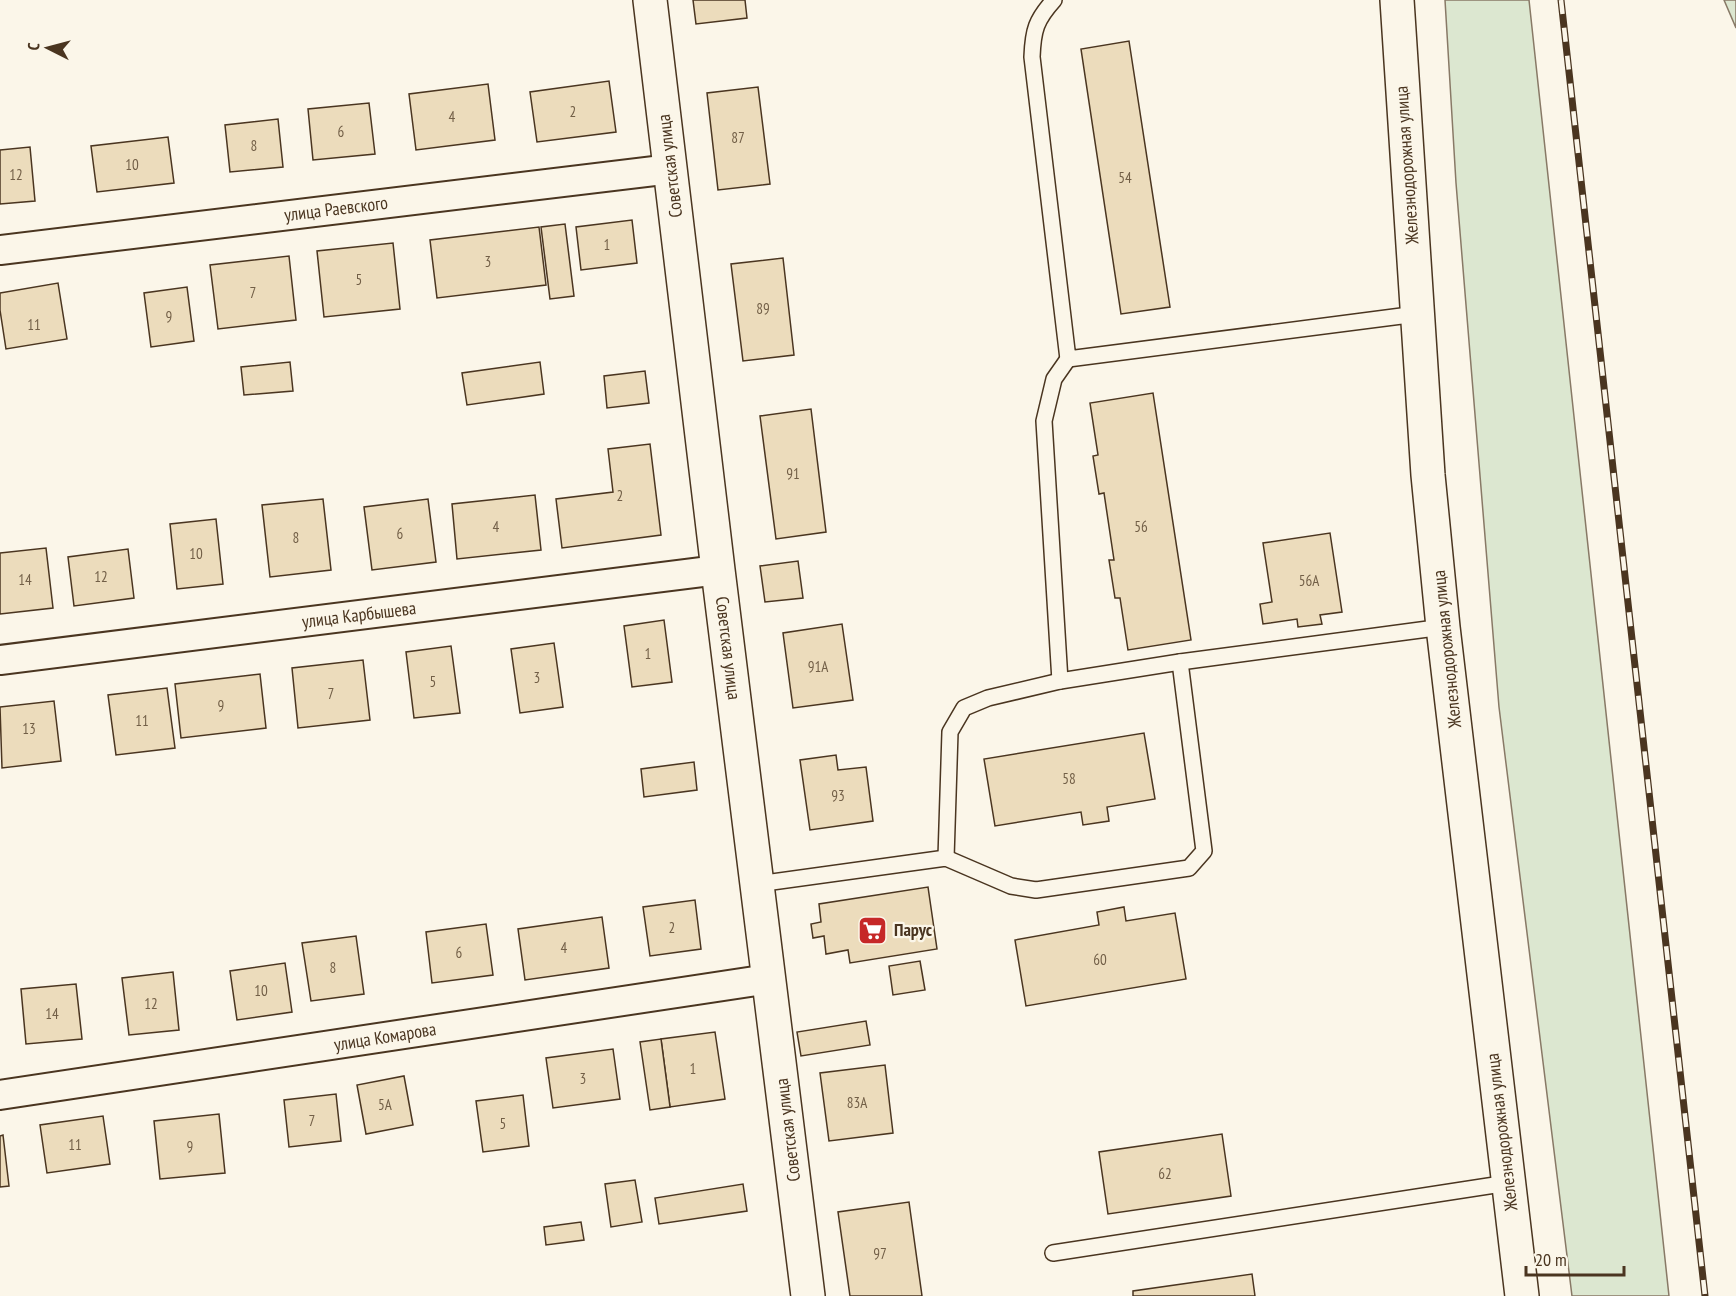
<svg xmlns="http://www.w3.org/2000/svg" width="1736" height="1296" viewBox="0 0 1736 1296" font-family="'PT Sans Narrow',sans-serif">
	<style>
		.green { fill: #dce7d0; stroke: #887966; stroke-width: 1.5 }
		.building { fill: #ecdcbc; stroke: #4a3520; stroke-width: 1.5 }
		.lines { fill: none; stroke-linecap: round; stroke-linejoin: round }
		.lane-casing { stroke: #4a3520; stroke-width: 18 }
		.street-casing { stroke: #4a3520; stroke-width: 32 }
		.secondary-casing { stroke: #4a3520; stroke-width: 36 }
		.primary-casing { stroke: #4a3520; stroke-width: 36 }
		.lane { stroke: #fbf6e9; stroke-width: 15 }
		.street { stroke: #fbf6e9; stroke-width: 28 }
		.secondary { stroke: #fbf6e9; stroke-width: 33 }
		.primary { stroke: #fbf6e9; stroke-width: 33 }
		.rail-casing { stroke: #4a3520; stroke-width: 7 }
		.rail { stroke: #fbf6e9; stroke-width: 4.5; stroke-dasharray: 14; stroke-linecap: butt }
		.labels { text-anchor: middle; stroke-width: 4.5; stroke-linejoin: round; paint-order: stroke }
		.number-label { font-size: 15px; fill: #725f47 }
		.street-label { font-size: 18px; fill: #4a3520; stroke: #fbf6e9 }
		.poi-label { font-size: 18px; font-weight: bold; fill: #4a3520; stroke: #fbf6e9; text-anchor: start }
	</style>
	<rect width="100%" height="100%" fill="#fbf6e9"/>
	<g class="green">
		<polygon points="1445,0 1529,0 1669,1296 1572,1296 1499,707 1456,183"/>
		<polygon points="1724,0 1736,0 1736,28"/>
	</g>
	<g class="building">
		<polygon points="693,0 745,0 747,18 696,24"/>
		<polygon points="1129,41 1170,307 1121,314 1081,49"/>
		<polygon points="609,81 616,132 537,142 530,92"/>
		<polygon points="488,84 495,140 416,150 409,94"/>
		<polygon points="758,87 770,184 718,190 707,93"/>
		<polygon points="369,103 375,154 313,160 308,109"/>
		<polygon points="278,119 283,167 230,172 225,125"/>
		<polygon points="168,137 174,183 97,192 91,146"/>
		<polygon points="30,147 35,201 0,204 0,150"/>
		<polygon points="632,220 637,263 581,270 576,227"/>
		<polygon points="565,224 574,296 550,299 541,227"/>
		<polygon points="539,227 546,285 437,298 430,240"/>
		<polygon points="393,243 400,309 324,317 317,251"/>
		<polygon points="289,256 296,320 218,329 210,265"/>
		<polygon points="783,258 794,355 743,361 731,264"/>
		<polygon points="58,283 67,339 6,349 0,310 0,293"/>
		<polygon points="187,287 194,341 151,347 144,293"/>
		<polygon points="290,362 293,391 244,395 241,367"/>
		<polygon points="540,362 544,394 467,405 462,373"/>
		<polygon points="645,371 649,403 607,408 604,376"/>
		<polygon points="1153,393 1191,640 1128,650 1120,598 1115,598 1109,560 1114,560 1104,493 1099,494 1093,456 1098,455 1090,403"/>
		<polygon points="811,409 826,532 776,539 760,416"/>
		<polygon points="650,444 661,535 562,548 556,499 613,492 608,449"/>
		<polygon points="535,495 541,550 457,559 452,504"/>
		<polygon points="323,499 331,570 270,577 262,505"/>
		<polygon points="428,499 436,562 372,570 364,507"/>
		<polygon points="216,519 223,584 177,589 170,524"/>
		<polygon points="1330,533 1342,612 1320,615 1322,624 1298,627 1297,619 1263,624 1260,604 1272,602 1263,543"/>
		<polygon points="46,548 53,608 0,614 0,553"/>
		<polygon points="128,549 134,598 74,606 68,557"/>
		<polygon points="798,561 803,598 765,602 760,566"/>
		<polygon points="664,620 672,682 632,687 624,626"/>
		<polygon points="842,624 853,700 793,708 783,633"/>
		<polygon points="554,643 563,707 520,713 511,649"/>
		<polygon points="451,646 460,713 414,718 406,652"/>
		<polygon points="363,660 370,720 298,728 292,668"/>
		<polygon points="260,674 266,728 181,738 175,684"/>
		<polygon points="167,688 175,748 116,755 108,695"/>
		<polygon points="54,701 61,761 2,768 0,707"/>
		<polygon points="1144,733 1155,799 1107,807 1109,821 1083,825 1081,812 995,826 984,759"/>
		<polygon points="836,755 838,770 866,767 873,821 810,830 800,760"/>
		<polygon points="694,762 697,790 644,797 641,769"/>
		<polygon points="928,887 937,949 850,963 848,950 826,954 824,936 813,938 811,924 821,922 819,904"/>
		<polygon points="695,900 701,949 650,956 643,907"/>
		<polygon points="1124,907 1126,921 1175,913 1186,979 1026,1006 1015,940 1099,925 1097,912"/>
		<polygon points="602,917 609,968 525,980 518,929"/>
		<polygon points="486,924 493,975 432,983 426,932"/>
		<polygon points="356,936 364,994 311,1001 302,943"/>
		<polygon points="920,961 925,990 893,995 889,966"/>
		<polygon points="285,963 292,1012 237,1020 230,971"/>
		<polygon points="173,972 179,1030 129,1035 122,978"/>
		<polygon points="76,984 82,1039 26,1044 21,989"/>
		<polygon points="866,1021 870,1045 801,1056 797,1032"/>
		<polygon points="715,1032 725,1099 670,1107 661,1039"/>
		<polygon points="661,1039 670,1107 650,1110 640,1042"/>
		<polygon points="613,1049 620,1099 553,1108 546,1058"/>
		<polygon points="885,1065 893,1133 829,1141 820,1073"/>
		<polygon points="404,1076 413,1125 366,1134 357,1085"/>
		<polygon points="336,1094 341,1141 289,1147 284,1100"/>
		<polygon points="523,1095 529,1146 483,1152 476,1101"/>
		<polygon points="219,1114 225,1173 160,1179 154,1121"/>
		<polygon points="103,1116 110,1164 47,1173 40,1125"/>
		<polygon points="1222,1134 1231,1196 1108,1214 1099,1152"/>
		<polygon points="3,1135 9,1186 0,1187 0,1136"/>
		<polygon points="635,1180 642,1222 611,1227 605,1184"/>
		<polygon points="743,1184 747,1211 659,1224 655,1198"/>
		<polygon points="909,1202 922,1296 850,1296 838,1212"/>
		<polygon points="581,1222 584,1240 546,1245 544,1227"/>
		<polygon points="1252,1274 1255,1296 1133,1296 1133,1291"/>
	</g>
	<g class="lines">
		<defs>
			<g id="lane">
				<path d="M1054,0C1036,20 1033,30 1032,57L1068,359L1417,314"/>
				<polyline points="1068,359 1054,379 1044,421 1060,681 1180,662 1443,627"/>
				<polyline points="946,858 950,732 964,708 988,698 1060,681"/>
				<polyline points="757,884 946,858 1011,886 1036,890 1189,868 1204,851 1180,662"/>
				<polyline points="1053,1253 1508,1183"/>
			</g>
			<g id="street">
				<polyline points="0,250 671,169"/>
				<polyline points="0,660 718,570"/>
				<polyline points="0,1095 769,979"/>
			</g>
			<polyline id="secondary" points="650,0 718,570 808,1296"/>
			<polyline id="primary" points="1397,0 1428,475 1443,627 1522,1296"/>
		</defs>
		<use href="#lane" class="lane-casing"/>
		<use href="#street" class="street-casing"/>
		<use href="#secondary" class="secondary-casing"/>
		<use href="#primary" class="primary-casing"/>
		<use href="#lane" class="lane"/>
		<use href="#street" class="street"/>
		<use href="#secondary" class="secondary"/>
		<use href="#primary" class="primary"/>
		<defs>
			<polyline id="rail" points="1561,0 1705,1296"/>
		</defs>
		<use href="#rail" class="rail-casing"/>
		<use href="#rail" class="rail"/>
	</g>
	<defs>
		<symbol id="supermarket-square" viewBox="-11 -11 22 22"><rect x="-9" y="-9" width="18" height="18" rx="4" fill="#c62828" stroke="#fbf6e9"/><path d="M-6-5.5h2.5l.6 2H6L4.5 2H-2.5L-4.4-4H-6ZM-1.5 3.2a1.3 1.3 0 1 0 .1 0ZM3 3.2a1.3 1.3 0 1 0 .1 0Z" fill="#fff"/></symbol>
	</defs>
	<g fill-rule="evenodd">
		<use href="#supermarket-square" x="856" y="914" width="33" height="33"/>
	</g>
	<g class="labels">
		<g class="number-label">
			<text x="573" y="117">2</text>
			<text x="452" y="122">4</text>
			<text x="341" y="137">6</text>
			<text x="738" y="143">87</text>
			<text x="254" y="151">8</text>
			<text x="132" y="170">10</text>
			<text x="16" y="180">12</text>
			<text x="1125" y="183">54</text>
			<text x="607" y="250">1</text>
			<text x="488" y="267">3</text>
			<text x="359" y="285">5</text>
			<text x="253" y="298">7</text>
			<text x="763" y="314">89</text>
			<text x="169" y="322">9</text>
			<text x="34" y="330">11</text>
			<text x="793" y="479">91</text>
			<text x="620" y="501">2</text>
			<text x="496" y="532">4</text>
			<text x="1141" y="532">56</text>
			<text x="400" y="539">6</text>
			<text x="296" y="543">8</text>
			<text x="196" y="559">10</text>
			<text x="101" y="582">12</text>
			<text x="25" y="585">14</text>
			<text x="1309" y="586">56А</text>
			<text x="648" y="659">1</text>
			<text x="818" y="672">91А</text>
			<text x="537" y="683">3</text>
			<text x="433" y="687">5</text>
			<text x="331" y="699">7</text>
			<text x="221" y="711">9</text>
			<text x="142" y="726">11</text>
			<text x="29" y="734">13</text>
			<text x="1069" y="784">58</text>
			<text x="838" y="801">93</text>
			<text x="672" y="933">2</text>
			<text x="564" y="953">4</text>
			<text x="459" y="958">6</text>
			<text x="1100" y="965">60</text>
			<text x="333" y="973">8</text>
			<text x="261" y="996">10</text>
			<text x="151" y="1009">12</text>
			<text x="52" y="1019">14</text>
			<text x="693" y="1074">1</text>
			<text x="583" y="1084">3</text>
			<text x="857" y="1108">83А</text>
			<text x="385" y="1110">5А</text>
			<text x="312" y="1126">7</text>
			<text x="503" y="1129">5</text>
			<text x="75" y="1150">11</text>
			<text x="190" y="1152">9</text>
			<text x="1165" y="1179">62</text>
			<text x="880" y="1259">97</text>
		</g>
		<g class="street-label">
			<text transform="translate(1407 165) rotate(-94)" y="6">Железнодорожная улица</text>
			<text transform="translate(670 166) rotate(-97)" y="6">Советская улица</text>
			<text transform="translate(336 209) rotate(-7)" y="6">улица Раевского</text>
			<text transform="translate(359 615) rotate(-7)" y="6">улица Карбышева</text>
			<text transform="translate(728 648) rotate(83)" y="6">Советская улица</text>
			<text transform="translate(1447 649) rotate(-96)" y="6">Железнодорожная улица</text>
			<text transform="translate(385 1037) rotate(-9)" y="6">улица Комарова</text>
			<text transform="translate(788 1130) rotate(-97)" y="6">Советская улица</text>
			<text transform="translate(1502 1132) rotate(-97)" y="6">Железнодорожная улица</text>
		</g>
		<g class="poi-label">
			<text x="894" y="936">Парус</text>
		</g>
	</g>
	<g transform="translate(48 48) rotate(276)" stroke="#fbf6e9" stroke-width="4.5" paint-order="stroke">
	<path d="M0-4.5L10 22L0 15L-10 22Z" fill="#4a3520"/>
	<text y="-9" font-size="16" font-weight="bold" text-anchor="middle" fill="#4a3520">С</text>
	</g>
	<path d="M1526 1266v9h98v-9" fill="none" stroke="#4a3520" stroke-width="3"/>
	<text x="1535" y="1266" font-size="18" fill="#4a3520" stroke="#fbf6e9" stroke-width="4.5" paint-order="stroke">20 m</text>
</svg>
